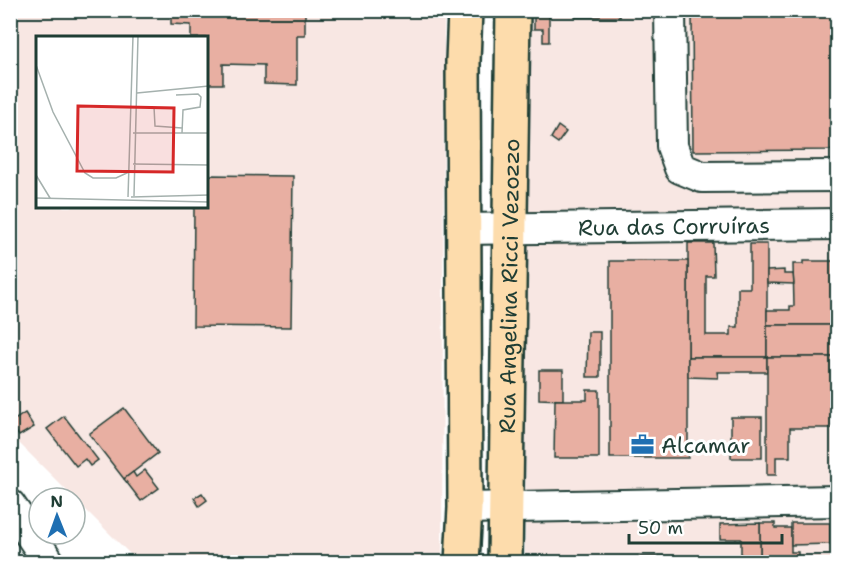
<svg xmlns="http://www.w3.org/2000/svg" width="848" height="573" viewBox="0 0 848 573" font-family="'Shantell Sans',sans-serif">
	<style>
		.built { fill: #f8e7e3; fill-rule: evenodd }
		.building { fill: #e8afa2; stroke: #1f3d34; stroke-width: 1.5 }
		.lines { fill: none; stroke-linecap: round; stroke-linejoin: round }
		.minor-casing { stroke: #1f3d34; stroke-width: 34 }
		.major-casing { stroke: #1f3d34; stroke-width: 38 }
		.minor { stroke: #fff; stroke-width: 30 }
		.major { stroke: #fddcac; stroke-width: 33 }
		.labels { text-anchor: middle; stroke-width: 6; stroke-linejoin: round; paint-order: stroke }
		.street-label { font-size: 22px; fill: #1f3d34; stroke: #fff }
		.poi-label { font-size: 22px; fill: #1f3d34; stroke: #fff; text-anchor: start }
		.inset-road { fill: none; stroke: #a5b1ae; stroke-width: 1.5 }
		.view { fill: #d62828; fill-opacity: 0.15; stroke: #d62828; stroke-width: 3 }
		.inset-edge { fill: none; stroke: #1f3d34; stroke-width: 3 }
	</style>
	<rect width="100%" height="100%" fill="#fff"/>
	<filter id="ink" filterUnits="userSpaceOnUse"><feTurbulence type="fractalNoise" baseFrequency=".0167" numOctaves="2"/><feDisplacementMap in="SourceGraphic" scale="12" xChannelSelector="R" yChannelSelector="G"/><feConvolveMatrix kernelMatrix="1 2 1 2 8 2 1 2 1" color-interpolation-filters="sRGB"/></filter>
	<g filter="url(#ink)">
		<g class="built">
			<path d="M10,11H444L442,562H138L11,435ZM38,38H207V207H38Z"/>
			<polygon points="529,11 837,11 837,562 525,562"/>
		</g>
		<g class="building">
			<polygon points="171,10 305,10 305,35 297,35 297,85 264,84 264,65 223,64 223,84 207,84 207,38 191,38 191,25 171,24"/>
			<polygon points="534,10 549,10 549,42 543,42 543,29 534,29"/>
			<polygon points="567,10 621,10 620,17 575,17 575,14 567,14"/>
			<polygon points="692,10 838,10 838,150 693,151"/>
			<polygon points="558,126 566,132 558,143 551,138"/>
			<polygon points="207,175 293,176 291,327 193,326 194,207 190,207 207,207"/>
			<polygon points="688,243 713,243 714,276 706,276 706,335 731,335 731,327 738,327 738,288 750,288 750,244 767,244 767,357 688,357"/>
			<rect x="610" y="261" width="78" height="197"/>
			<polygon points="803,261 838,261 838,325 767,325 767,310 790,310 790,306 794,306 793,264 803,264"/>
			<polygon points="784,270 784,274 793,274 794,284 767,283 767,271"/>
			<rect x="767" y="325" width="71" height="32"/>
			<polygon points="588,332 600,332 600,377 587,377"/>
			<polygon points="688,357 767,357 767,372 717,372 718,378 688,377"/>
			<polygon points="767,357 838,357 838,428 790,428 790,457 776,457 776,475 767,475"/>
			<polygon points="539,370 563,370 563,400 539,399"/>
			<polygon points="587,390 599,390 599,458 554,458 555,400 587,400"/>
			<polygon points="124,408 158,453 124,479 89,434"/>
			<polygon points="25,413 34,427 19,436 10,423"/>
			<polygon points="64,416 98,460 90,466 85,459 76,466 47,429"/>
			<rect x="731" y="417" width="31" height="41"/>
			<polygon points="145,470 159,488 141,501 124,479 133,472 136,477"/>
			<polygon points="202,493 207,500 199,506 194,498"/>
			<polygon points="760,523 775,523 775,528 791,528 791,552 798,552 798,562 760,562"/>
			<polygon points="760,523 760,562 741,562 741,539 720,539 720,524"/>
			<polygon points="791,523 830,523 830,544 791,545"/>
			<polygon points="686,556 686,562 572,562 572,558"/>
		</g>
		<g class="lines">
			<defs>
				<g id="minor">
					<polyline points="670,10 672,146 680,168 702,177 838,176"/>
					<path id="s1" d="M464,229L838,224"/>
					<polyline points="10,505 49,562"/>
					<polyline points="465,508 838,501"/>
				</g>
				<g id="major">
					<polyline points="462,562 465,508 463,61 465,10"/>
					<path id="s2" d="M505,562L513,10"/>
				</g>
			</defs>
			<use href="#minor" class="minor-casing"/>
			<use href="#major" class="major-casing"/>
			<use href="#minor" class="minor"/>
			<use href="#major" class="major"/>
		</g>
	</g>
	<defs>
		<symbol id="office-bare" viewBox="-9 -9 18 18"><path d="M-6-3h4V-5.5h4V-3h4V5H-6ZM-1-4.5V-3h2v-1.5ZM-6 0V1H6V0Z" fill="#1f6fb2" stroke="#fff" stroke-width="2.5" paint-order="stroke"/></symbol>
	</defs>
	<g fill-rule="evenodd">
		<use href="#office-bare" x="626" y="428" width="33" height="33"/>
	</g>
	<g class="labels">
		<g class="street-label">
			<text dy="8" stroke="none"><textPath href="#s1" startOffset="210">Rua das Corruíras</textPath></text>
			<text dy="8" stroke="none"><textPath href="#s2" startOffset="276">Rua Angelina Ricci Vezozzo</textPath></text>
		</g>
		<g class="poi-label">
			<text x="661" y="453">Alcamar</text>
		</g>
	</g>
	<g transform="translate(36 36)">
		<rect width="172" height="172" fill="#fff"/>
		<path class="inset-road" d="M0,29L17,76L49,137L57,142H80L93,136M101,57L173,50M140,59L162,58L165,61L164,71L147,74L146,97M118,71L119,90L146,92M97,97H173M97,128L173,129M0,139L14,162M98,160L102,0M92,161L97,0M95,161L173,159M0,162L173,166"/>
		<path class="view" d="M42,70L138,72L137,136L41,135Z"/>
		<rect width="172" height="172" class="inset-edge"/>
	</g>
	<rect width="848" height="573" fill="none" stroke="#fff" stroke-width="36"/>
	<rect x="18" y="18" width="812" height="537" fill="none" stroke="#1f3d34" stroke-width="2" filter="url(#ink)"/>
	<g transform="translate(57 516) rotate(359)"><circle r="28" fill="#ffffff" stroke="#a5b1ae" stroke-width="1.5"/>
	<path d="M0-4.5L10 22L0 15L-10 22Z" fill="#1f6fb2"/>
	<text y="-9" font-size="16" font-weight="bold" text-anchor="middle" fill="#1f3d34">N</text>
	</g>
	<path d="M629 534v9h153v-9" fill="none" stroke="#1f3d34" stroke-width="3"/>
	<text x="638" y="534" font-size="18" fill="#1f3d34" stroke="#ffffff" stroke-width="4.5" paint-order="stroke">50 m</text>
</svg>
